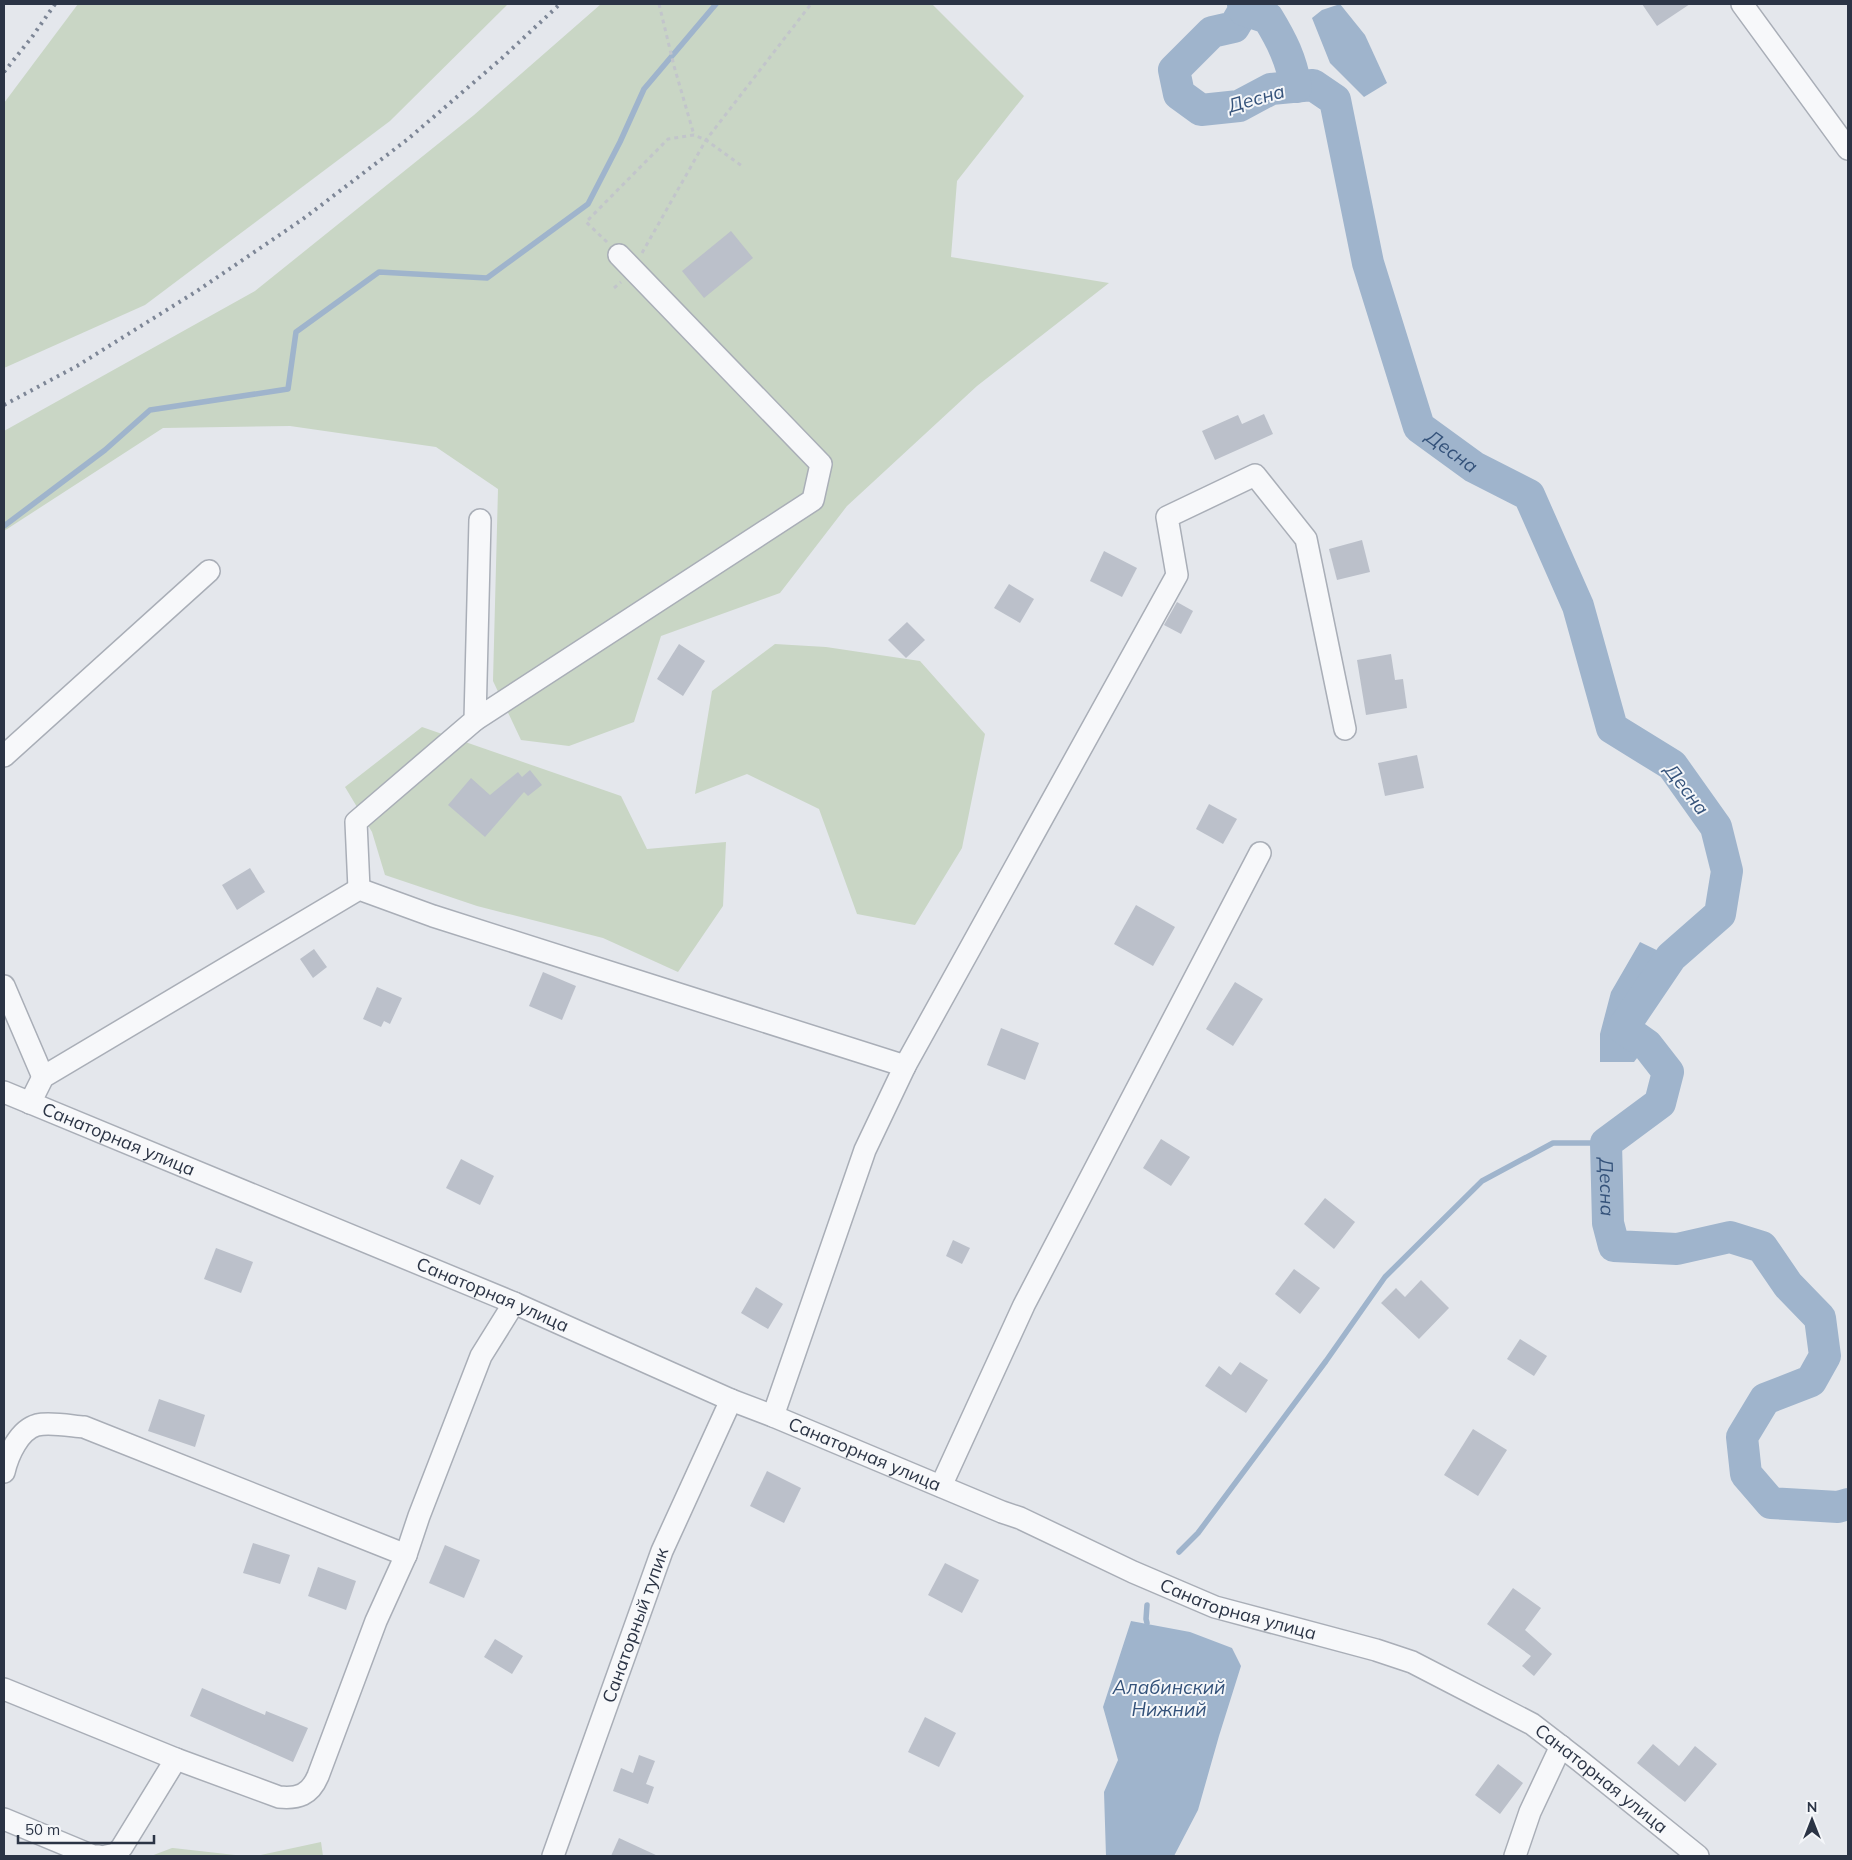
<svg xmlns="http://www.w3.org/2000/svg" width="1852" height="1860" viewBox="0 0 1852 1860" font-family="Mulish,sans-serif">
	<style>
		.green { fill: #c9d6c5 }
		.water { fill: #9fb4cc }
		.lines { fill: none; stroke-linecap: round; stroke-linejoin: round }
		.stream { stroke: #9fb4cc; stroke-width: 5.5 }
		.river { stroke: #9fb4cc; stroke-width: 32 }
		.building { fill: #bbc0ca }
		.minor-casing { stroke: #a9aeb7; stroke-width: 24 }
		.path { stroke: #c2c5cb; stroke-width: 3; stroke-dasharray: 4 4; stroke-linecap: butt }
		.minor { stroke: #f7f8fa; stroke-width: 21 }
		.rail { stroke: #7d8696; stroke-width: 4; stroke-dasharray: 2.5 5; stroke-linecap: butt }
		.labels { text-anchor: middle; stroke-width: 4; stroke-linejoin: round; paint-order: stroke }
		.street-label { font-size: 18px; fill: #2b3445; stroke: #f4f6f9 }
		.water-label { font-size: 19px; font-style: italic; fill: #34527a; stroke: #f4f6f9 }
	</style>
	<rect width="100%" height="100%" fill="#e4e7ec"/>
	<g class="green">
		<polygon points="78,4 508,4 390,121 145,305 4,368 4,103"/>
		<polygon points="601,4 932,4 1024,96 957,181 951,257 1109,283 977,386 847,506 780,593 661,636 634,722 569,746 521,740 493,681 498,489 436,447 290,426 163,428 4,531 4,431 255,291 474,115"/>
		<polygon points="775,644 826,647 920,661 985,734 962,848 915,925 857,914 819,809 747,774 695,794 712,691"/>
		<polygon points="422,727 621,796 647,849 726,842 723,906 678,972 603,938 477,906 385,875 372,832 345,787"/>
		<polygon points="321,1842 323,1856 256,1856"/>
		<polygon points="172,1848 173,1848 244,1856 151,1856"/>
	</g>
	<g class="water">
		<polygon points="1340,4 1365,35 1387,83 1364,97 1330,63 1312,18 1322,10"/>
		<polygon points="1640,942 1671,957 1624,1028 1647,1045 1634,1062 1600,1062 1600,1034 1611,992"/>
		<polygon points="1131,1621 1190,1632 1232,1648 1241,1666 1219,1736 1198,1810 1174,1856 1106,1856 1104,1792 1118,1760 1103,1707"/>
	</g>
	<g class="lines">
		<g class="stream">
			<polyline points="4,526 105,450 150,410 288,389 296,332 379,272 487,278 588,204 620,142 644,89 716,4"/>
			<polyline points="1179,1552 1198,1533 1326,1361 1385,1277 1482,1181 1553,1143 1606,1143"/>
			<polyline points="1147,1605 1146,1619 1147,1623"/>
		</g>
		<g class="river">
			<path id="s1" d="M1243,4L1244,10L1234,27L1212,32L1174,70L1179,94L1201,110L1239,106L1271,89L1313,85L1335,100L1368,263L1419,427L1474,467L1529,495L1578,606L1612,728L1672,765L1716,827L1727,871L1720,914L1671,957L1623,1028L1647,1045L1668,1072L1660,1103L1606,1143L1608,1223L1614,1246L1677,1249L1730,1237L1762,1247L1788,1285L1820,1318L1825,1356L1811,1381L1765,1399L1742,1437L1746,1474L1771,1503L1838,1507L1848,1504"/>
			<path d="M1244,10L1268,18C1282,41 1291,59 1296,87"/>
		</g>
	</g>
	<g class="building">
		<polygon points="1642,4 1690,4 1657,26"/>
		<polygon points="731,231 753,258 704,298 682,271"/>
		<polygon points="1264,414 1273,434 1215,460 1202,431 1238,415 1242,424"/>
		<polygon points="1362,540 1370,572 1337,580 1329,549"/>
		<polygon points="1104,551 1137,568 1122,597 1090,581"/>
		<polygon points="1009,584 1034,599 1020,623 994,608"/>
		<polygon points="1177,602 1193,611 1181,634 1164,625"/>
		<polygon points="907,622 925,640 906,658 888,640"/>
		<polygon points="679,644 705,661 683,696 657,679"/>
		<polygon points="1391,654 1395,680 1403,679 1407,708 1366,715 1357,660"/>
		<polygon points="1417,755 1424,788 1385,796 1378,763"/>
		<polygon points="530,770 542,785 528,796 524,792 485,837 448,805 471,778 490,795 518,772 522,777"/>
		<polygon points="1209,804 1237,819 1223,844 1196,829"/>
		<polygon points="250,868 265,892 237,910 222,885"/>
		<polygon points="1136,905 1175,927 1153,966 1114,944"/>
		<polygon points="314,949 327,967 313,978 300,959"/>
		<polygon points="543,972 576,986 562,1020 529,1006"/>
		<polygon points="1235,982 1263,999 1233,1046 1206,1029"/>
		<polygon points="377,987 402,998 390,1024 384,1021 381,1027 363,1019"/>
		<polygon points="1001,1028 1039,1043 1025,1080 987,1065"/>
		<polygon points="1161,1139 1190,1157 1171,1186 1143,1168"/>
		<polygon points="461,1159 494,1176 480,1205 446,1188"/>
		<polygon points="1325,1198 1355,1222 1334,1249 1304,1224"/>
		<polygon points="953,1240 970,1248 962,1264 946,1256"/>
		<polygon points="216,1248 253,1262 241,1293 204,1279"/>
		<polygon points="1294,1269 1320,1288 1300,1314 1275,1294"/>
		<polygon points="1421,1280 1449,1308 1419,1339 1381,1303 1396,1288 1405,1297"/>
		<polygon points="756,1287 783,1304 768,1329 741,1313"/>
		<polygon points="1520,1339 1547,1356 1534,1376 1507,1359"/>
		<polygon points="1240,1362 1268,1380 1246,1413 1205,1386 1219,1366 1231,1375"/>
		<polygon points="159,1399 205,1415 195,1447 148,1431"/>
		<polygon points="1473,1429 1507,1450 1478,1496 1444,1475"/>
		<polygon points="767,1471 801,1488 784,1523 750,1506"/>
		<polygon points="253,1543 290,1555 280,1584 243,1573"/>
		<polygon points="445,1545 480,1560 464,1598 429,1583"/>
		<polygon points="945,1563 979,1580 962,1613 928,1595"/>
		<polygon points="318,1567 356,1581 346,1610 308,1596"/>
		<polygon points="1513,1588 1541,1608 1525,1630 1552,1654 1534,1676 1522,1666 1531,1656 1487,1624"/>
		<polygon points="495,1639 523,1656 512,1674 484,1657"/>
		<polygon points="202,1688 265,1715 266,1711 308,1728 293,1762 190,1716"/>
		<polygon points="925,1717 956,1733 939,1767 908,1752"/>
		<polygon points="1653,1744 1679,1766 1695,1746 1717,1764 1685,1802 1637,1763"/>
		<polygon points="639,1755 655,1761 646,1784 654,1787 648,1804 613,1791 621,1768 633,1773"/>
		<polygon points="1498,1764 1523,1783 1500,1814 1475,1795"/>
		<polygon points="619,1838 658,1856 611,1856"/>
	</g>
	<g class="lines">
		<defs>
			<g id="minor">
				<polyline points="1742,4 1848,149"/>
				<polyline points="475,720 813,500 821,464 619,255"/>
				<polyline points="4,756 209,571"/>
				<polyline points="359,889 356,822 475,720 480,520"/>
				<polyline points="4,986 43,1077"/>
				<path id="s2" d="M4,1092L514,1303L731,1400L773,1416L1002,1512L1020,1518L1133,1572L1215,1607L1376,1650L1412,1662L1532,1724L1580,1761L1698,1856"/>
				<polyline points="30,1103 43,1077 359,889 433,916 905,1066"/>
				<polyline points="773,1416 865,1150 905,1066 1177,575 1167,517 1255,475 1306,539 1345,729"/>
				<path d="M4,1472C8,1455 19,1430 37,1425C50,1422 71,1426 84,1427L406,1555"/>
				<polyline points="941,1486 1024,1305 1260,853"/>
				<path d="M4,1689L176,1759L279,1797C298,1799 310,1795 318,1776L376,1621L406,1555L419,1516L481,1356L514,1303"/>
				<polyline points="4,1819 93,1856 99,1856"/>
				<polyline points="106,1856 116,1854 122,1847 176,1759"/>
				<path id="s3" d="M553,1856L662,1551L731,1400"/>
				<polyline points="1515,1856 1530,1812 1561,1746"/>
			</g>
		</defs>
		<use href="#minor" class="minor-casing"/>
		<g class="path">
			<polyline points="659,4 674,66 694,135"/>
			<polyline points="607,242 586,222 668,139 694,135 706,140 742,166"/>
			<polyline points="642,253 706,140 811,4"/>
			<polyline points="614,288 621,282"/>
		</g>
		<use href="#minor" class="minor"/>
		<g class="rail">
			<polyline points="4,72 32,37 55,4"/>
			<polyline points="4,405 77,366 197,291 303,219 408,139 501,59 560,4"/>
		</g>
	</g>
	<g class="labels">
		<g class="street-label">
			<text dy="6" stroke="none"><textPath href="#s2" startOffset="124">Санаторная улица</textPath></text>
			<text dy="6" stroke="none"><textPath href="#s2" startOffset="529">Санаторная улица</textPath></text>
			<text dy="6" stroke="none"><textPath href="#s2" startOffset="934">Санаторная улица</textPath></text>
			<text dy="6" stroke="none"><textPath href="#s2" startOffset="1339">Санаторная улица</textPath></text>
			<text dy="6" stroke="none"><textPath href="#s3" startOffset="245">Санаторный тупик</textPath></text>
			<text dy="6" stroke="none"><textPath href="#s2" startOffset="1744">Санаторная улица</textPath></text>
		</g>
		<g class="water-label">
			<text transform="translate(1256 98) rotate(-16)" y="7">Десна</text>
			<text dy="7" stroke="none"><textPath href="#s1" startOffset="676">Десна</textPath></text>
			<text transform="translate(1687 789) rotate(52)" y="7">Десна</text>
			<text dy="7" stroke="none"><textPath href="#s1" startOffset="1606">Десна</textPath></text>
			<text x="1169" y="1694">Алабинский<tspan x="1169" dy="22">Нижний</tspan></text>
		</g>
	</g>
	<rect width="1852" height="1860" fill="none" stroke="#2b3445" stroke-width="10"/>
	<g transform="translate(1812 1820)" stroke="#f4f6f9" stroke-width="4" paint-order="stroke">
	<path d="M0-4L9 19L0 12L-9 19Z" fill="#2b3445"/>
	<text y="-8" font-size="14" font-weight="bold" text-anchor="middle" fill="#2b3445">N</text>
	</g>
	<path d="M18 1835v8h136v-8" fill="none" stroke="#2b3445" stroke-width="2.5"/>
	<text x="25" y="1835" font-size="15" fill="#2b3445" stroke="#f4f6f9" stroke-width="4" paint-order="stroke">50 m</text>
</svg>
